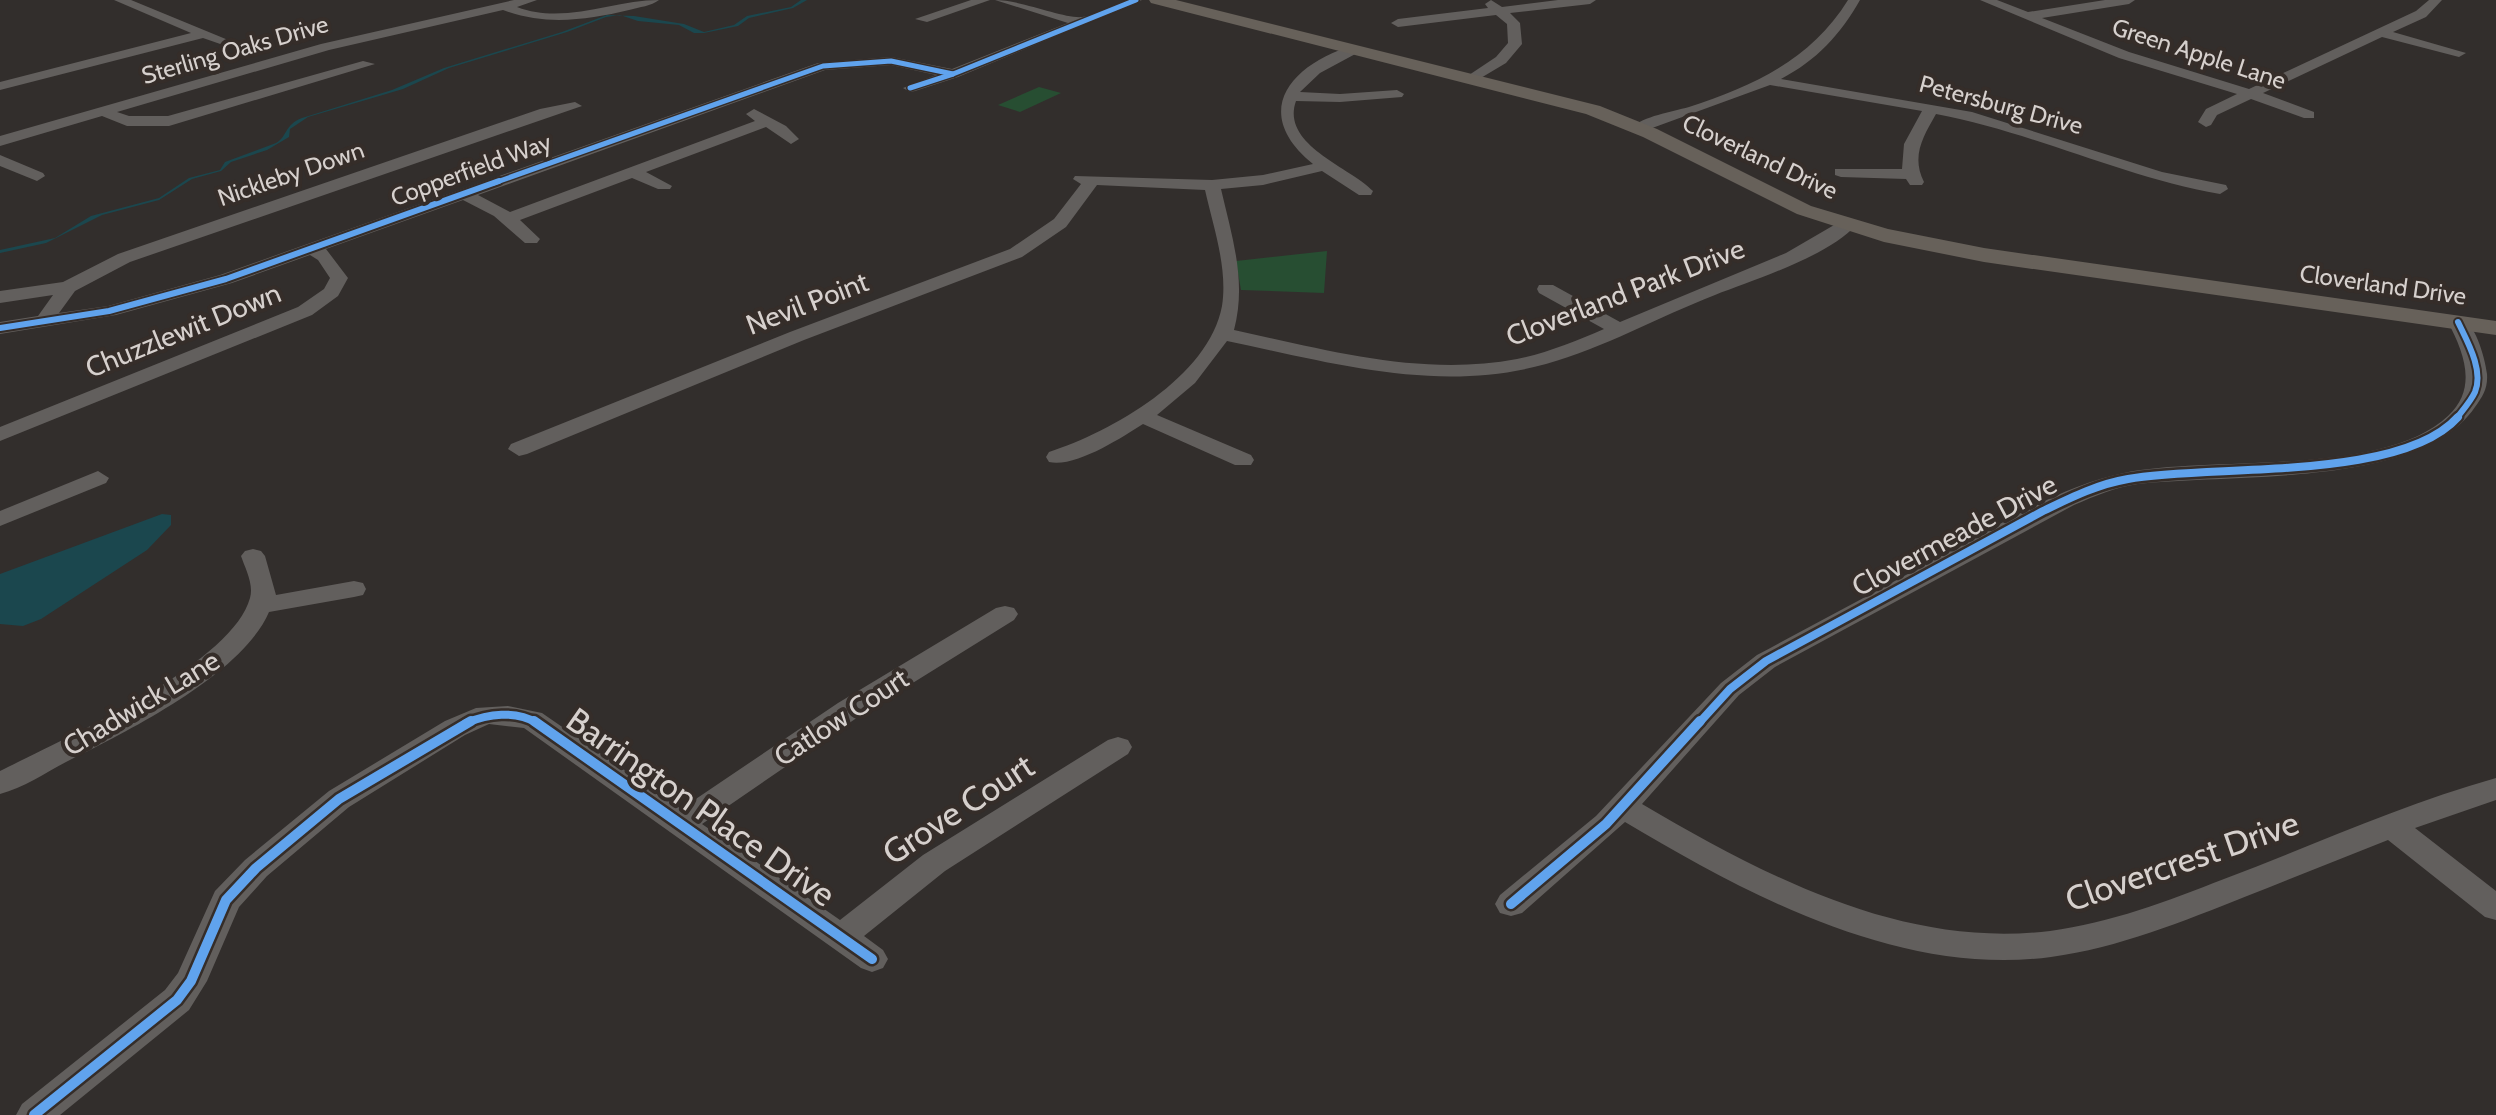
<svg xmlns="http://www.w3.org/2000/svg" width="2496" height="1115" viewBox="0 0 2496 1115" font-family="Cabin,sans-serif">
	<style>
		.green { fill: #274e32 }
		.water { fill: #1b474e }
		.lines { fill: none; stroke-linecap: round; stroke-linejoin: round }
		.minor { fill: #625f5d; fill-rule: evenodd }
		.major { fill: #67615a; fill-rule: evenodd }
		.cycleway-far3-casing { stroke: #352d29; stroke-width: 8 }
		.cycleway-far2-casing { stroke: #352d29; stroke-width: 10 }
		.cycleway-far1-casing { stroke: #352d29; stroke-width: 13 }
		.cycleway-casing { stroke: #352d29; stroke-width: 15 }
		.cycleway-far3 { stroke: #60a3ed; stroke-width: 5 }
		.cycleway-far2 { stroke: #60a3ed; stroke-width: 6 }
		.cycleway-far1 { stroke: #60a3ed; stroke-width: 8 }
		.cycleway { stroke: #60a3ed; stroke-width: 10 }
		.labels { text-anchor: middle; stroke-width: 8; stroke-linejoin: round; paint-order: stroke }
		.far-street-label { font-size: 24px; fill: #d6d0cd; stroke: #352d29 }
		.street-label { font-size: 28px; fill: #d6d0cd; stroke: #352d29 }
		.near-street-label { font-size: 34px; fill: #d6d0cd; stroke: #352d29 }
	</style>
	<rect width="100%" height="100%" fill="#322e2c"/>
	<g class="green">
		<polygon points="1039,87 1061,93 1020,112 998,105"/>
		<polygon points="1327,251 1324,293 1241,290 1236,261"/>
	</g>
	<g class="water">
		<path d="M801,0H807L793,8L749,18L738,26L704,33H694L679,25L638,21L620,15L606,17L567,32L449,68L403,89L308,117L290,129L289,137L267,150L231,162L221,171L192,179L159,200L102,215L46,243L0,253V250L55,238L91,216L159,198L189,178L220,170L225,162L276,143C288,136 284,125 302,118L392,90L444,68L562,32L607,15L634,16L684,24L704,32L734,25L747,16L791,7Z"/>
		<polygon points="162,514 171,515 171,525 147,550 41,619 23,626 0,624 0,574"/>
	</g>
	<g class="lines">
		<g class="minor">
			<polygon points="114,0 131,0 233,42 226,46 203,38 0,90 0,82 191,33"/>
			<path d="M514,0H537L517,7C564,25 613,0 659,0C651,6 640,7 629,10C587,20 545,26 503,10L329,50L117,112L129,116H168L363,61L375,64L169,126H127L102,116L0,146V136L321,44Z"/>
			<polygon points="971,0 990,0 927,22 915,19"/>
			<path d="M995,0C1021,0 1065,19 1082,17C1104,14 1117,0 1142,0L958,77L915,91L910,92L903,88L936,75L891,65L825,70L478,195L510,212L755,121L746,114L754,109L786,126L799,139L791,144L766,127L646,172L672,186L670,189H658L632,178L520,220L540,239L537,243H525L494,216L463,200L326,249L348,278L338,296L312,315L0,441V427L298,307L324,289L330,278L318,260L310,255L232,283L116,315L0,334V322L38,316L53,295L0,303V291L63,282L118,254L540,109L575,102L582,106L130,262L75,291L59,313L108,306L220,275L818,63L891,57L952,69L1068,23Z"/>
			<polygon points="1491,0 1502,7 1558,0 1596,0 1590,4 1510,13 1520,23 1522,44 1506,63 1474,82 1467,78 1469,75 1496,57 1508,43 1507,24 1496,15 1398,27 1391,23 1398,19 1488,8 1485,4"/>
			<path d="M1848,0H1860C1840,35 1817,60 1781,79L1972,112L2162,172L2226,185L2228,189L2220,194C2122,177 2033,132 1936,114C1923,137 1911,156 1924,182L1922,185H1910L1906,179L1841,177L1835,175V169H1902L1904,144L1922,111L1770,85L1644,131L1639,133L1631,128C1644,116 1671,112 1689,107C1753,86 1811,60 1848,0Z"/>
			<polygon points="1980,0 1997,0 2028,12 2105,0 2135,0 2129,4 2042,18 2129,52 2249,89 2416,11 2429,0 2442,0 2426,17 2393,32 2466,53 2459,57 2382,37 2263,93 2314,112 2314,118 2304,118 2251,99 2217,115 2211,125 2206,127 2198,122 2206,109 2237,94 2119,58"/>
			<path d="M1354,45L1361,49L1359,52L1320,73L1300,92L1340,94L1397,90L1404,94L1402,97L1340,102L1296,101C1280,145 1352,168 1373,191L1371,195H1359L1322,171L1263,185L1221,189C1232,237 1247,281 1234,330C1327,350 1422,377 1517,359C1547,353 1576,341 1604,329L1539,293L1537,289L1539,285H1553L1620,322L1786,253L1841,221H1853L1856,225C1829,256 1753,280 1715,295C1658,317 1604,348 1546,364C1439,394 1332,363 1227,341L1195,383L1157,415L1251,455L1254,460L1251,465H1235L1143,424C1121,438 1075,468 1049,462L1046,457L1049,452C1111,432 1209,377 1222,306C1228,268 1213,226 1205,190L1097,185L1066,227L1022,257L804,340L527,454L519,456L508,449L511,444L790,332L1010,249L1054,219L1081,184L1073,179L1075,176L1212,180L1263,175L1313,164C1249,112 1291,64 1354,45Z"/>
			<polygon points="0,155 43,173 45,176 37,181 0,166"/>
			<path d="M2458,316C2475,320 2485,358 2487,374C2488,388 2483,396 2475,407C2420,489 2228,473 2138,484C2116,487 2095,496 2074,505L1775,667L1739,695L1642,804C1765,876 1902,949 2050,931C2110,923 2168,901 2224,879C2314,845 2403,804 2496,778V800L2415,828L2496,891V920L2485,917L2388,840C2341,859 2294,877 2247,896C2184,921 2118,948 2051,957C1901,977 1749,896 1625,822L1522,913L1511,916L1500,913L1495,904L1500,895L1596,816L1721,683L1757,655C1824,619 1892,583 1959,546C2012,518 2065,485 2124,473C2210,455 2382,478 2448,416C2478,388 2464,353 2448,322Z"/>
			<polygon points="98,471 109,478 106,483 0,526 0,511"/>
			<path d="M253,549L261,551L265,556L276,595L354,581L363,583L366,589L363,595L354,597L269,612C242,675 126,732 66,762C45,773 23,788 0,794V771C61,740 232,665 250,598C254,584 245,568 241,556L245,551Z"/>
			<polygon points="1005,606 1014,608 1018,614 1014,620 858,717 702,824 840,920 923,855 1108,740 1118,737 1128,740 1132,747 1128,754 945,871 864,936 883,950 888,959 883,968 872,972 861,968 524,728 489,724 465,735 349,807 267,876 239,907 207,981 189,1010 60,1115 16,1115 22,1104 165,990 178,973 215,891 245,860 329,791 445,721 476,708 508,706 542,713 681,809 838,703 996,608"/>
		</g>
		<polygon class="major" points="1149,0 1176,0 1600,106 1657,129 1811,206 1888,229 1984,248 2496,321 2496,335 1984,262 1884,242 1797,214 1643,137 1586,114 1151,3"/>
		<defs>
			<g id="cycleway-far3">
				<polyline points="910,88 953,74 1136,0"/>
				<polyline points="494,183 823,66 891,61 953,74"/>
			</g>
			<g id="cycleway-far2">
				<polyline points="0,328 109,311 226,279 499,181"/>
				<path d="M2456,419C2462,411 2471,401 2475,392C2484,370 2467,341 2458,322"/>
			</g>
			<g id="cycleway-far1">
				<path d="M466,723C488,714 515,710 537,723"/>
				<path d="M1699,723L1730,689L1766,661L2043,511C2070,498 2098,484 2128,479C2210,464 2400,482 2458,417"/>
			</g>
			<g id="cycleway">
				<polyline points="534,721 872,959"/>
				<polyline points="1511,904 1606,824 1700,721"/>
				<polyline points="34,1115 177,1000 191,981 226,900 256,868 339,799 471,721"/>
			</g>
		</defs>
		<use href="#cycleway-far3" class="cycleway-far3-casing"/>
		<use href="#cycleway-far2" class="cycleway-far2-casing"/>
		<use href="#cycleway-far1" class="cycleway-far1-casing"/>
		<use href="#cycleway" class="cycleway-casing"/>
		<use href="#cycleway-far3" class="cycleway-far3"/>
		<use href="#cycleway-far2" class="cycleway-far2"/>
		<use href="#cycleway-far1" class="cycleway-far1"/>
		<use href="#cycleway" class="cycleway"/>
	</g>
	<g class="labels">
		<g class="far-street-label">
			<text transform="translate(235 50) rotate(-16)" y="8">Sterling Oaks Drive</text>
			<text transform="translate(2199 54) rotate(18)" y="8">Green Apple Lane</text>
			<text transform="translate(2001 105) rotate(15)" y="8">Petersburg Drive</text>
			<text transform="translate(1760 157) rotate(25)" y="8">Cloverland Drive</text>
			<text transform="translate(471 170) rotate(-20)" y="8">Copperfield Way</text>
			<text transform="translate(291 174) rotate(-19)" y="8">Nickleby Down</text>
			<text transform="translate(2383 285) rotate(8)" y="8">Cloverland Drive</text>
		</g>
		<g class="street-label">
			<text transform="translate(1625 292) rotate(-21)" y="10">Cloverland Park Drive</text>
			<text transform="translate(807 303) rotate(-21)" y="10">Nevil Point</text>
			<text transform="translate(183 330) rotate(-22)" y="10">Chuzzlewit Down</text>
			<text transform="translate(1954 535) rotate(-28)" y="10">Clovermeade Drive</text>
			<text transform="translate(141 703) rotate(-31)" y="10">Chadwick Lane</text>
			<text transform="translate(841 717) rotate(-33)" y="10">Catlow Court</text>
		</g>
		<g class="near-street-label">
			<text transform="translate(701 807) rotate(35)" y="12">Barrington Place Drive</text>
			<text transform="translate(958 809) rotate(-33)" y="12">Grove Court</text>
			<text transform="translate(2182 861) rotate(-19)" y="12">Clovercrest Drive</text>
		</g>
	</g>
</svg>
